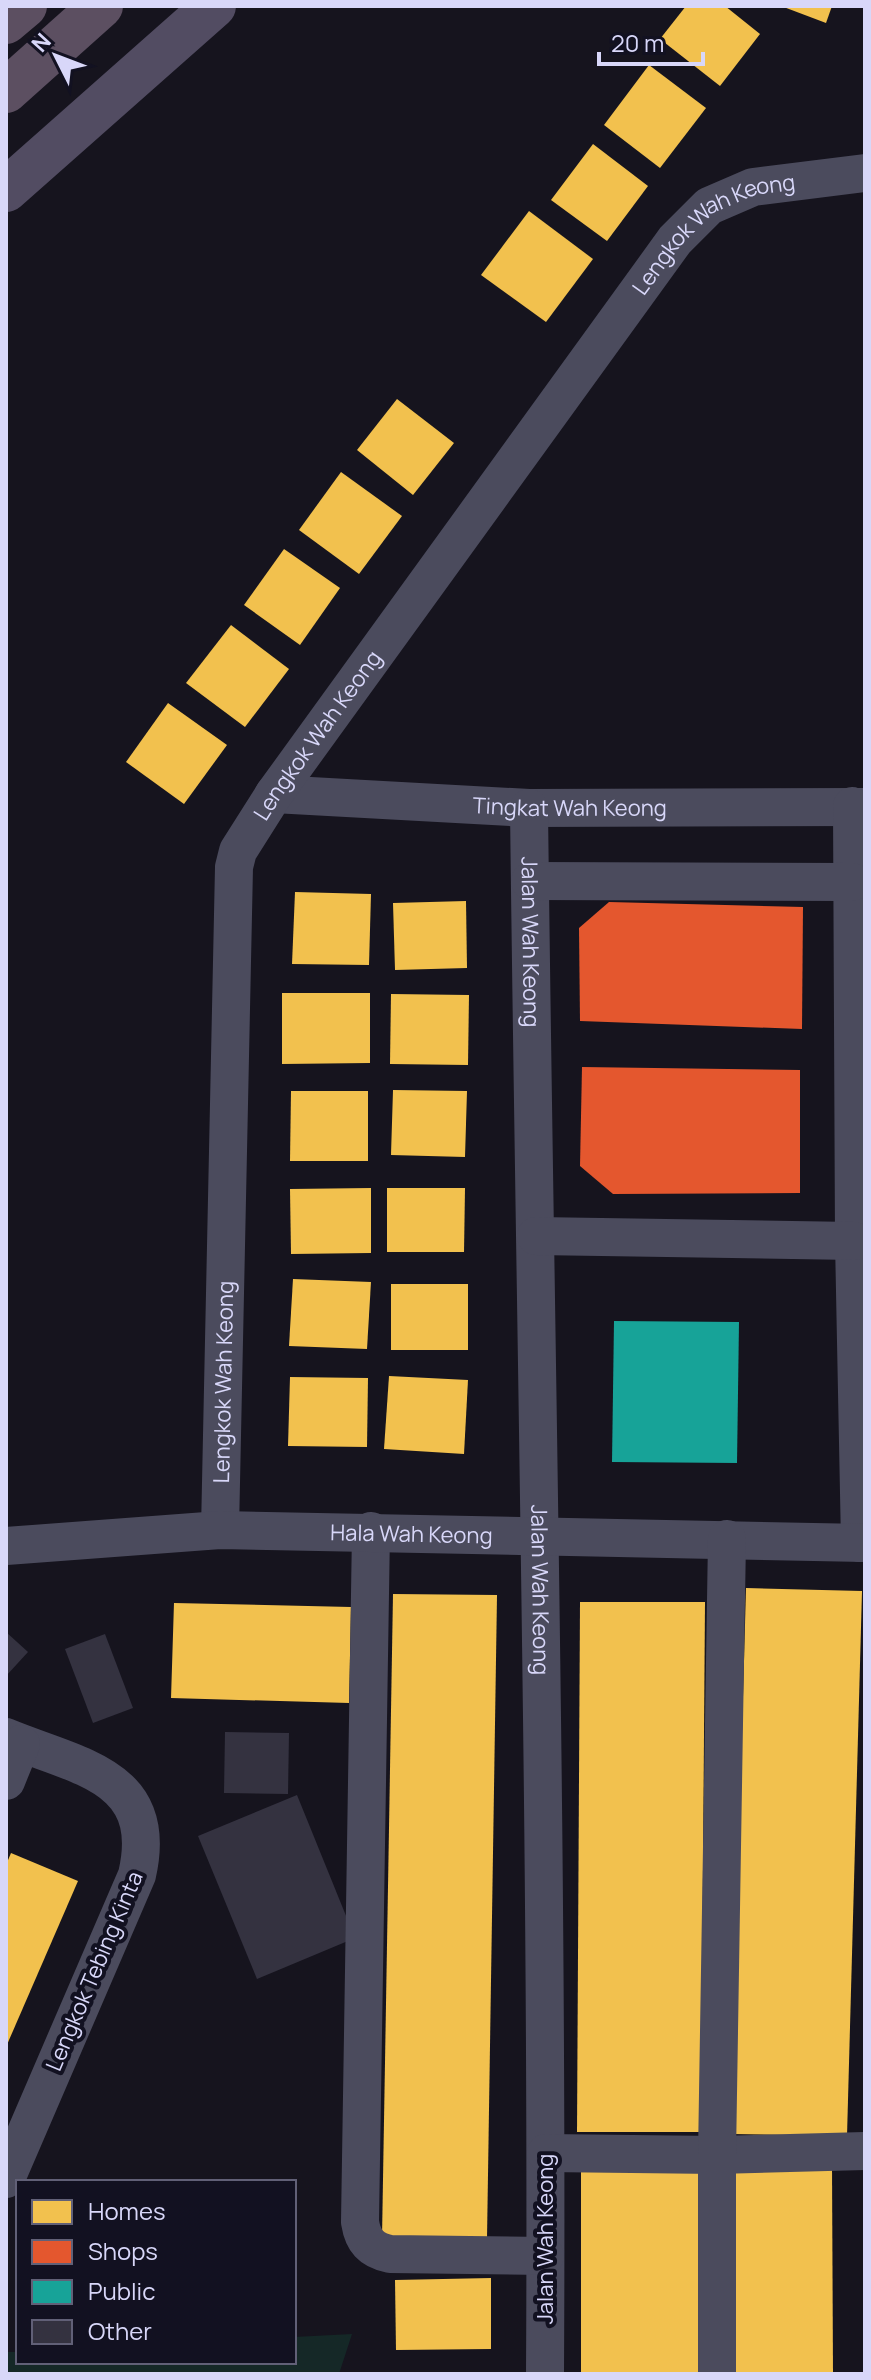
<svg xmlns="http://www.w3.org/2000/svg" width="871" height="2380" viewBox="0 0 871 2380" font-family="Manrope,sans-serif">
	<style>
		.green { fill: #152827 }
		.homes { fill: #f2c14e }
		.shops { fill: #e4572e }
		.public { fill: #17a398 }
		.building { fill: #343240 }
		.lines { fill: none; stroke-linecap: round; stroke-linejoin: round }
		.minor { stroke: #4b4b5d; stroke-width: 38 }
		.major { stroke: #524c62; stroke-width: 44 }
		.highway { stroke: #5c4f61; stroke-width: 44 }
		.labels { text-anchor: middle; stroke-width: 8; stroke-linejoin: round; paint-order: stroke }
		.street-label { font-size: 22px; fill: #d8d7f9; stroke: #121121 }
	</style>
	<rect width="100%" height="100%" fill="#16141e"/>
	<polygon class="green" points="352,2334 339,2374 6,2374 6,2352 18,2352 18,2362 294,2362 294,2337"/>
	<g class="homes">
		<polygon points="686,6 725,6 760,34 720,86 660,39"/>
		<polygon points="781,6 832,6 826,23"/>
		<polygon points="649,65 706,108 660,168 604,125"/>
		<polygon points="593,144 648,186 607,241 551,200"/>
		<polygon points="529,211 593,259 546,322 481,275"/>
		<polygon points="397,399 454,443 413,495 357,450"/>
		<polygon points="341,472 402,516 359,574 299,530"/>
		<polygon points="284,549 340,588 300,645 244,605"/>
		<polygon points="231,625 289,669 245,727 186,683"/>
		<polygon points="168,703 227,745 184,804 126,762"/>
		<polygon points="295,892 371,894 369,965 292,964"/>
		<polygon points="466,901 467,968 395,970 393,903"/>
		<polygon points="282,993 370,993 370,1063 282,1064"/>
		<polygon points="391,994 469,995 468,1065 390,1064"/>
		<polygon points="393,1090 467,1091 465,1157 391,1155"/>
		<polygon points="291,1091 368,1091 368,1161 290,1161"/>
		<polygon points="371,1188 371,1253 291,1254 290,1189"/>
		<polygon points="387,1188 465,1188 464,1252 387,1252"/>
		<polygon points="293,1279 371,1282 367,1349 289,1346"/>
		<rect x="391" y="1284" width="77" height="66"/>
		<polygon points="389,1376 468,1380 464,1454 384,1449"/>
		<polygon points="290,1377 368,1378 367,1447 288,1446"/>
		<polygon points="746,1588 862,1591 847,2136 731,2134"/>
		<polygon points="393,1594 497,1595 487,2239 382,2238"/>
		<polygon points="580,1602 705,1602 701,2132 577,2132"/>
		<polygon points="174,1603 351,1607 349,1703 171,1698"/>
		<polygon points="11,1853 78,1881 6,2047 6,1865"/>
		<polygon points="832,2166 833,2374 734,2374 734,2168"/>
		<polygon points="699,2169 699,2374 581,2374 581,2171"/>
		<polygon points="491,2278 491,2349 396,2350 395,2280"/>
	</g>
	<g class="shops">
		<polygon points="609,902 803,907 802,1029 580,1021 579,928"/>
		<polygon points="582,1067 800,1070 800,1193 613,1194 580,1166"/>
	</g>
	<polygon class="public" points="614,1321 739,1322 737,1463 612,1462"/>
	<g class="building">
		<polygon points="6,1632 28,1652 6,1676"/>
		<polygon points="105,1634 133,1708 93,1723 65,1649"/>
		<polygon points="225,1732 289,1733 288,1794 224,1793"/>
		<polygon points="297,1795 355,1938 257,1979 198,1836"/>
	</g>
	<g class="lines">
		<g class="minor">
			<path id="s1" d="M274,794L529,808L865,807"/>
			<polyline points="852,806 854,1241 860,1543"/>
			<path id="s2" d="M529,808C535,1330 548,1852 545,2374"/>
			<polyline points="530,881 852,882"/>
			<polyline points="536,1236 854,1241"/>
			<path id="s3" d="M220,1530L234,867L238,851L274,794L675,240L709,206L753,187L865,173"/>
			<path d="M371,1531L360,2222C363,2241 371,2250 390,2254L545,2256"/>
			<path id="s4" d="M6,1546L220,1530L865,1543"/>
			<path d="M6,1737C78,1767 160,1775 137,1875L6,2179"/>
			<polyline points="6,1781 21,1744"/>
			<polyline points="546,2153 717,2155 865,2151"/>
			<polyline points="717,2374 717,2155 727,1539"/>
		</g>
		<polyline class="major" points="6,190 214,6"/>
		<g class="highway">
			<polyline points="6,22 25,6"/>
			<polyline points="6,91 101,6"/>
		</g>
	</g>
	<g class="labels">
		<g class="street-label">
			<text dy="8" stroke="none"><textPath href="#s3" startOffset="1468">Lengkok Wah Keong</textPath></text>
			<text dy="8" stroke="none"><textPath href="#s3" startOffset="820">Lengkok Wah Keong</textPath></text>
			<text dy="8" stroke="none"><textPath href="#s1" startOffset="296">Tingkat Wah Keong</textPath></text>
			<text dy="8" stroke="none"><textPath href="#s2" startOffset="134">Jalan Wah Keong</textPath></text>
			<text dy="8" stroke="none"><textPath href="#s3" startOffset="148">Lengkok Wah Keong</textPath></text>
			<text dy="8" stroke="none"><textPath href="#s4" startOffset="406">Hala Wah Keong</textPath></text>
			<text dy="8" stroke="none"><textPath href="#s2" startOffset="782">Jalan Wah Keong</textPath></text>
			<text transform="translate(94 1971) rotate(-67)" y="8">Lengkok Tebing Kinta</text>
			<text transform="translate(545 2239) rotate(-90)" y="8">Jalan Wah Keong</text>
		</g>
	</g>
	<rect width="871" height="2380" fill="none" stroke="#d8d7f9" stroke-width="16"/>
	<rect x="16" y="2180" width="280" height="184" fill="#121121" stroke="#616077" stroke-width="2"/>
	<rect x="32" y="2200" width="40" height="24" fill="#f2c14e" stroke="#616077" stroke-width="2"/>
	<text x="88" y="2220" font-size="24" fill="#d8d7f9">Homes</text>
	<rect x="32" y="2240" width="40" height="24" fill="#e4572e" stroke="#616077" stroke-width="2"/>
	<text x="88" y="2260" font-size="24" fill="#d8d7f9">Shops</text>
	<rect x="32" y="2280" width="40" height="24" fill="#17a398" stroke="#616077" stroke-width="2"/>
	<text x="88" y="2300" font-size="24" fill="#d8d7f9">Public</text>
	<rect x="32" y="2320" width="40" height="24" fill="#343240" stroke="#616077" stroke-width="2"/>
	<text x="88" y="2340" font-size="24" fill="#d8d7f9">Other</text>
	<g transform="translate(56 56) rotate(312)" stroke="#121121" stroke-width="6" paint-order="stroke">
	<path d="M0-6L14 30L0 20L-14 30Z" fill="#d8d7f9"/>
	<text y="-12" font-size="22" font-weight="bold" text-anchor="middle" fill="#d8d7f9">N</text>
	</g>
	<path d="M599 52v12h104v-12" fill="none" stroke="#d8d7f9" stroke-width="4"/>
	<text x="611" y="52" font-size="24" fill="#d8d7f9" stroke="#121121" stroke-width="6" paint-order="stroke">20 m</text>
</svg>
